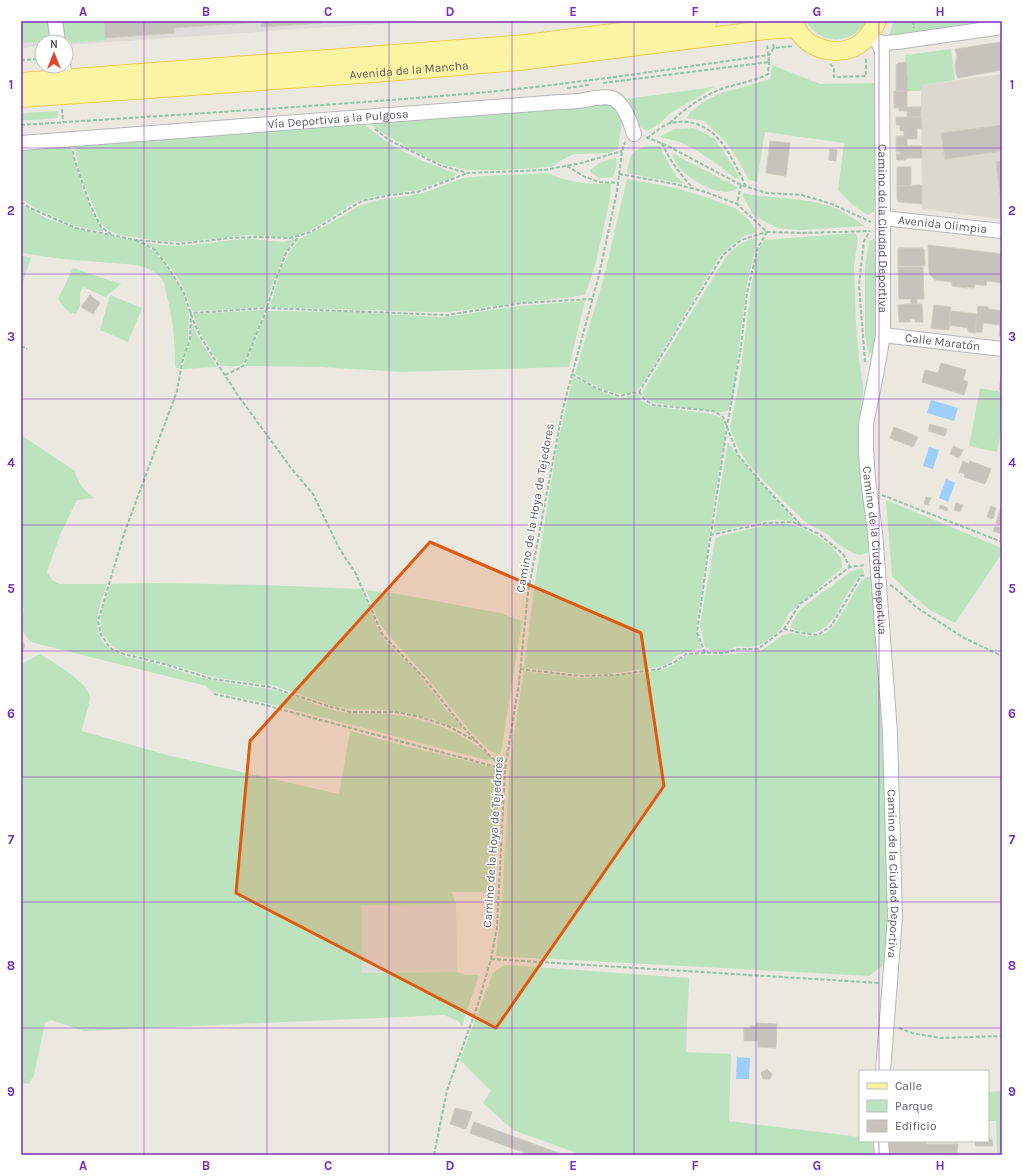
<svg xmlns="http://www.w3.org/2000/svg" width="1023" height="1176" viewBox="0 0 1023 1176" font-family="Karla,sans-serif">
	<style>
		.industrial { fill: #dedcd7 }
		.education { fill: #dbd8cd }
		.green { fill: #bce3be }
		.water { fill: #9ecefc }
		.building { fill: #c6c3bd; stroke: #cfcbbe }
		.lines { fill: none; stroke-linecap: round; stroke-linejoin: round }
		.minor-casing { stroke: #b5b7bc; stroke-width: 16 }
		.major-casing { stroke: #edcc57; stroke-width: 20 }
		.path { stroke: #95c3a5; stroke-width: 2; stroke-dasharray: 4 2; stroke-linecap: butt }
		.minor { stroke: #fff; stroke-width: 14 }
		.major { stroke: #fcf3a3; stroke-width: 18 }
		.marked { fill: #e15910; fill-opacity: 0.2; stroke: #e15910; stroke-width: 3; stroke-linejoin: round }
		.grid { fill: none; stroke: #7b2cbf; stroke-width: 1; stroke-opacity: 0.55 }
		.labels { text-anchor: middle; stroke-width: 3; stroke-linejoin: round; paint-order: stroke }
		.street-label { font-size: 12px; fill: #585b60; stroke: #fff }
		.neatline { fill: none; stroke: #7b2cbf; stroke-width: 1.5 }
		.grid-label { font-size: 13px; text-anchor: middle; font-weight: bold; fill: #7b2cbf }
	</style>
	<rect width="100%" height="100%" fill="#ebe9df"/>
	<g class="industrial">
		<polygon points="21,21 423,21 66,45 66,42 42,42 42,46 21,48"/>
		<polygon points="456,904 457,972 362,973 362,905"/>
	</g>
	<polygon class="education" points="1002,74 1002,219 922,209 921,85"/>
	<g class="green">
		<polygon points="21,21 49,21 52,41 21,43"/>
		<polygon points="61,21 95,21 95,23 104,22 106,40 66,43 66,42 63,42"/>
		<path d="M806,21H866C852,45 820,46 806,21Z"/>
		<polygon points="895,21 1002,21 1002,24 889,36 893,23"/>
		<polygon points="951,49 955,80 921,85 921,91 908,91 905,55"/>
		<polygon points="772,65 820,84 874,83 877,210 868,215 853,205 838,190 844,143 765,132 757,182 749,180 737,158 726,142 704,121 687,118 690,112 705,101 721,93 744,87 770,79"/>
		<polygon points="714,87 695,99 672,112 659,124 647,131 639,126 630,112 625,99"/>
		<path d="M604,99C607,101 613,103 616,105C625,115 620,137 618,149L609,153L574,154L560,161L551,167L504,170H468L444,165L420,154L384,134L370,124L571,104Z"/>
		<polygon points="58,111 58,118 21,121 21,113"/>
		<path d="M365,125C373,131 381,138 389,143C411,157 433,165 457,174L451,178L418,190L377,196L357,201L313,229L302,234L289,238L248,235L182,242L159,241L119,235L108,230L101,224L90,199L79,170L74,144L284,128Z"/>
		<path d="M694,128L714,138L724,152L740,178H735C713,162 689,140 661,138V136L674,129Z"/>
		<path d="M70,144C78,175 86,206 104,232L75,226L39,210L21,199V147Z"/>
		<path d="M647,146H660C667,160 672,173 684,184L627,173C630,155 630,152 647,146Z"/>
		<path d="M672,153L737,187V189C733,190 729,192 725,192C707,191 675,172 672,153Z"/>
		<polygon points="616,157 617,164 613,177 599,178 589,171 599,163"/>
		<path d="M548,173C566,182 591,186 611,183L610,199L595,266L585,295L572,297L515,303L473,309L448,312H424L270,307L281,268L290,251L299,239L329,224L359,206L382,199L401,197L423,193L463,178L484,176Z"/>
		<path d="M627,179L676,188L708,198L735,208L749,220L757,232L744,236L728,249L720,256L643,383C640,386 638,390 634,392C615,399 591,383 575,374L604,277Z"/>
		<path d="M743,193C771,199 799,197 826,205C840,209 853,218 865,226L800,230L777,228L753,215L743,196Z"/>
		<path d="M21,204L48,219L85,231L136,241L153,250L166,265L182,291L189,313L188,342L179,369L175,367C175,342 173,317 166,293C165,289 165,284 163,281C157,271 146,268 137,265L62,259L21,253Z"/>
		<polygon points="855,233 858,238 854,266 856,323 859,359 863,386 862,415 870,548 867,553 860,555 853,553 839,545 827,534 805,522 766,483 748,464 738,448 730,428 739,383 754,267 760,246 764,240"/>
		<path d="M296,238C280,258 273,283 265,307L192,311C189,304 187,297 184,290C177,274 161,254 147,243L162,245L178,246L201,244L232,240L252,239L284,242Z"/>
		<path d="M758,238L747,284L733,395L728,411L721,412L654,403L644,397L643,392L646,386L726,257C737,246 741,241 758,238Z"/>
		<polygon points="874,239 878,249 879,335 874,352 869,354 865,336 865,268 869,241"/>
		<polygon points="21,255 31,258 21,288"/>
		<path d="M73,268L121,284L105,297L83,287L80,293V306L76,314C67,313 63,306 58,299Z"/>
		<polygon points="110,295 142,308 128,342 100,330"/>
		<polygon points="585,301 569,367 402,372 320,367 245,366 267,311 270,311 350,312 440,317 452,316 519,306"/>
		<path d="M265,310C261,319 247,364 239,366C234,367 226,366 221,366L200,334L193,314Z"/>
		<polygon points="191,320 198,337 217,367 182,369 191,338"/>
		<polygon points="573,377 603,392 619,398 638,394 642,401 652,406 712,414 720,417 723,420 726,433 715,496 696,629 701,648 694,650 678,655 669,663 659,667 609,674 579,674 524,668 535,582 557,446"/>
		<polygon points="980,388 1002,392 1002,428 997,452 969,446"/>
		<path d="M21,435L75,471C79,485 83,489 94,498L77,500L60,535L47,572L52,580L59,584H107C102,600 93,620 100,637C103,644 110,649 117,653C130,659 147,661 161,665C176,669 191,676 207,679C228,685 251,685 272,690C296,695 318,707 341,712C353,714 363,713 374,713C418,715 461,729 493,759L486,760L279,706L211,691L206,686L31,642C18,628 21,625 24,608L21,607Z"/>
		<path d="M728,442C748,471 772,495 795,521C788,521 780,519 773,520C753,522 734,529 714,532L717,507Z"/>
		<polygon points="886,500 1002,548 1002,553 955,623 930,610 905,589 892,576"/>
		<path d="M780,524C784,524 788,524 792,525C807,528 835,545 841,559C842,562 842,565 842,568L788,614L783,626L774,635L760,645L749,647L738,646L729,650L714,651L705,647L700,625L715,539L720,536L766,525Z"/>
		<path d="M862,568L864,573C860,577 856,581 853,585C836,608 829,648 790,627L796,615L803,607L850,572Z"/>
		<polygon points="873,576 876,612 888,836 888,904 886,963 869,976 496,956 502,899 510,761 524,671 579,678 637,674 665,669 675,664 687,655 721,655 761,651 783,635 792,633 807,636 817,636 826,633 833,627 848,604 858,585 866,577"/>
		<path d="M157,583L263,585L361,589L377,626L384,639L417,672L445,708L462,727L460,729L432,719L407,713L383,710L349,709L333,706L275,686L218,678L121,651C90,635 101,610 111,584Z"/>
		<polygon points="366,590 398,594 500,613 522,621 501,752 498,755 489,750 471,732 427,678 385,631 379,622"/>
		<path d="M40,654C53,662 88,682 90,697C90,703 83,724 82,731L171,756L339,794L350,731L405,746L492,767L499,773L500,781L494,871L486,892H452L456,904L362,905V973L457,972L466,975H479L462,1026L458,1021L444,1015L84,1031L51,1020L45,1023L34,1075L29,1084L21,1083V664Z"/>
		<polygon points="507,965 689,978 686,1052 731,1054 729,1121 860,1137 860,1141 873,1141 874,1155 582,1155 513,1130 483,1103 491,1091 460,1060 493,973 501,967"/>
		<polygon points="1002,1091 1002,1155 997,1155 996,1121 988,1121 988,1092"/>
	</g>
	<g class="water">
		<polygon points="931,400 958,408 954,421 927,413"/>
		<polygon points="929,447 939,450 933,469 923,466"/>
		<polygon points="946,479 955,483 948,502 939,498"/>
		<polygon points="737,1057 750,1058 749,1079 736,1079"/>
	</g>
	<g class="building">
		<polygon points="95,21 322,21 322,23 261,27 261,22 174,28 174,33 105,38 104,22 95,23"/>
		<polygon points="1002,42 1002,70 958,78 956,73 955,66 957,56 955,49"/>
		<polygon points="906,62 908,91 896,91 896,65 898,63"/>
		<polygon points="894,91 907,91 907,107 921,107 921,117 907,117 907,111 899,111 899,108 894,108"/>
		<polygon points="896,117 921,117 922,128 917,128 917,139 907,139 907,146 896,146 896,136 904,136 904,131 900,131 900,125 896,125"/>
		<polygon points="1002,125 1002,151 945,159 941,133"/>
		<polygon points="770,141 790,143 786,176 766,173"/>
		<polygon points="896,146 922,146 922,158 906,158 906,160 897,160 896,154 900,154 900,152 896,152"/>
		<polygon points="830,149 837,150 836,161 829,160"/>
		<polygon points="1002,161 1002,200 1001,200 996,162"/>
		<rect x="897" y="167" width="14" height="19"/>
		<polygon points="922,185 922,204 899,202 897,199 897,186"/>
		<polygon points="928,245 1002,254 1002,283 987,281 986,286 975,284 974,288 967,287 967,288 952,286 952,282 935,280 929,273"/>
		<polygon points="898,248 923,248 923,249 924,249 925,266 898,266"/>
		<polygon points="898,267 923,267 924,299 917,299 917,304 911,304 911,299 899,299"/>
		<polygon points="90,295 100,303 93,314 81,307"/>
		<polygon points="906,304 922,304 923,322 915,322 915,319 910,319 910,322 899,322 898,305"/>
		<polygon points="934,305 951,307 949,330 931,328"/>
		<polygon points="978,306 988,307 988,309 1002,311 1001,325 983,323 982,332 975,332"/>
		<polygon points="951,311 977,314 975,333 968,332 968,328 949,325"/>
		<polygon points="1001,317 1002,318 1002,336 999,336"/>
		<polygon points="941,363 966,370 963,380 968,382 964,395 922,382 925,370 938,373"/>
		<polygon points="1002,373 1002,390 999,390"/>
		<polygon points="930,424 947,429 945,436 928,431"/>
		<polygon points="894,427 918,437 913,447 890,438"/>
		<polygon points="953,446 963,450 959,458 950,454"/>
		<polygon points="963,461 969,464 970,461 991,469 985,484 964,477 965,474 959,472"/>
		<polygon points="926,497 931,498 928,505 924,504"/>
		<polygon points="956,503 963,505 960,512 954,510"/>
		<polygon points="940,505 948,508 947,511 939,508"/>
		<polygon points="991,506 996,508 993,519 987,517"/>
		<polygon points="1001,507 1002,507 1002,525 996,523"/>
		<polygon points="995,526 1002,528 1001,534 993,531"/>
		<polygon points="21,640 25,645 21,657"/>
		<polygon points="756,1023 777,1024 776,1048 758,1047 758,1041 744,1041 744,1028 750,1028 750,1026 756,1026"/>
		<polygon points="767,1069 772,1074 770,1079 763,1079 761,1073"/>
		<polygon points="455,1108 472,1112 466,1129 450,1124"/>
		<polygon points="474,1122 564,1155 531,1155 470,1133"/>
		<polygon points="988,1139 992,1139 993,1146 976,1146 975,1141 988,1141"/>
		<polygon points="888,1141 926,1141 926,1144 958,1144 957,1153 888,1153"/>
	</g>
	<g class="lines">
		<defs>
			<g id="minor">
				<polyline points="55,21 58,42"/>
				<path id="s1" d="M870,35L878,42L882,51L883,249V335L876,375L866,424V451L868,480L875,532L890,733L895,917L883,1071"/>
				<polyline points="878,42 884,43 897,42 1002,27"/>
				<polyline points="63,66 66,78"/>
				<path id="s2" d="M21,143L547,103C557,102 568,102 578,101C588,100 602,95 612,98C623,101 631,123 634,134"/>
				<path id="s3" d="M883,218L1002,231"/>
				<path id="s4" d="M883,335L1002,349"/>
				<polyline points="881,1141 882,1155"/>
			</g>
			<g id="major">
				<path d="M794,21C800,47 835,59 858,45C868,38 871,32 877,21"/>
				<polyline points="21,82 526,44 708,21"/>
				<path id="s5" d="M21,98L374,73L519,61L765,30L795,28"/>
			</g>
		</defs>
		<use href="#minor" class="minor-casing"/>
		<use href="#major" class="major-casing"/>
		<g class="path">
			<polyline points="913,21 914,28"/>
			<polyline points="773,44 774,48 793,46"/>
			<polyline points="21,60 42,59"/>
			<polyline points="830,64 834,68 834,77 866,76 866,59 867,57"/>
			<polyline points="603,83 769,62 767,44"/>
			<polyline points="567,88 589,85"/>
			<polyline points="62,109 63,122"/>
			<path d="M670,123C685,108 707,93 727,87C741,83 755,81 768,74L769,62"/>
			<path d="M21,125C173,115 325,106 477,93C574,84 671,69 769,55L774,48"/>
			<polyline points="375,129 389,140 442,166 468,173 545,170 581,163 622,151"/>
			<polyline points="646,137 668,146 741,185 767,193 802,195 832,204 871,222"/>
			<path d="M647,138C653,134 664,124 671,123C714,114 731,155 746,187"/>
			<path d="M662,143C670,161 680,174 693,188"/>
			<polyline points="73,151 74,158 90,205 101,227 111,234"/>
			<polyline points="567,166 585,177 600,182 618,183"/>
			<polyline points="619,174 675,184 706,192 737,204"/>
			<polyline points="741,185 737,204 767,232 802,233 870,231"/>
			<polyline points="21,202 30,208 76,228 136,240 179,244 230,238 258,237 290,238 311,232 340,214 362,201 390,195 417,192 468,173"/>
			<polyline points="767,232 758,247 747,293 741,347 727,427 708,553 697,632 705,653 724,653 738,649 758,649 784,629 800,604 850,567 866,565"/>
			<polyline points="136,240 154,249 168,267 183,291 193,320 201,338 237,394 291,468 313,494 339,548 355,572 382,634 424,678 463,727 490,756 505,769"/>
			<polyline points="21,346 27,349"/>
			<polyline points="865,362 859,285 864,241 870,231"/>
			<polyline points="572,374 596,388 619,396 639,392 723,255 741,240 766,232"/>
			<polyline points="225,375 240,368 244,365 267,308 276,279 286,253 299,236"/>
			<polyline points="639,392 644,399 653,405 714,411 723,417 738,455 766,488 802,526"/>
			<polyline points="882,495 1002,542"/>
			<polyline points="710,535 766,523 793,522 819,534 843,554 850,567"/>
			<polyline points="890,585 894,587 916,607 964,638 1002,656"/>
			<polyline points="784,629 801,633 818,635 831,626 861,576 866,575"/>
			<polyline points="520,669 579,676 617,675 659,669 675,662 686,654 705,653"/>
			<polyline points="214,694 261,704 504,769"/>
			<polyline points="477,742 448,726 417,716 395,712 351,712 328,706 270,687 212,679 164,664 124,654 113,650 108,645 101,635 98,621 124,534 177,391 182,363 190,339 191,313 267,308 447,315 522,303 592,299"/>
			<polyline points="491,959 879,983"/>
			<polyline points="899,1028 912,1033 941,1038 1002,1036"/>
			<polyline points="434,1155 447,1090 478,1004 491,959 497,927 505,769 519,683 528,592 563,408 599,275 617,191 622,151 625,142"/>
		</g>
		<use href="#minor" class="minor"/>
		<use href="#major" class="major"/>
	</g>
	<path class="marked" d="M430,542L641,633L664,786L496,1028L236,893L250,741Z"/>
	<path class="grid" d="M144,21V1155M267,21V1155M389,21V1155M512,21V1155M634,21V1155M756,21V1155M879,21V1071M21,148H1002M21,274H1002M21,399H1002M21,525H1002M21,651H1002M21,777H1002M21,902H1002M21,1028H1002M879,1141V1155"/>
	<g class="labels">
		<g class="street-label">
			<text dy="4" stroke="none"><textPath href="#s5" startOffset="389">Avenida de la Mancha</textPath></text>
			<text dy="4" stroke="none"><textPath href="#s2" startOffset="318">Vía Deportiva a la Pulgosa</textPath></text>
			<text dy="4" stroke="none"><textPath href="#s3" startOffset="60">Avenida Olimpia</textPath></text>
			<text dy="4" stroke="none"><textPath href="#s1" startOffset="198">Camino de la Ciudad Deportiva</textPath></text>
			<text dy="4" stroke="none"><textPath href="#s4" startOffset="60">Calle Maratón</textPath></text>
			<text transform="translate(535 508) rotate(-80)" y="4">Camino de la Hoya de Tejedores</text>
			<text dy="4" stroke="none"><textPath href="#s1" startOffset="522">Camino de la Ciudad Deportiva</textPath></text>
			<text transform="translate(493 842) rotate(-86)" y="4">Camino de la Hoya de Tejedores</text>
			<text dy="4" stroke="none"><textPath href="#s1" startOffset="846">Camino de la Ciudad Deportiva</textPath></text>
		</g>
	</g>
	<rect width="1023" height="1176" fill="none" stroke="#ffffff" stroke-width="44"/>
	<rect x="859" y="1070" width="130" height="72" fill="#ffffff" stroke="#bcbdbf"/>
	<rect x="867" y="1083" width="20" height="6" fill="#fcf3a3" stroke="#bcbdbf"/>
	<text x="895" y="1090" font-size="12" fill="#585b60">Calle</text>
	<rect x="867" y="1100" width="20" height="12" fill="#bce3be" stroke="#bcbdbf"/>
	<text x="895" y="1110" font-size="12" fill="#585b60">Parque</text>
	<rect x="867" y="1120" width="20" height="12" fill="#c6c3bd" stroke="#bcbdbf"/>
	<text x="895" y="1130" font-size="12" fill="#585b60">Edificio</text>
	<g transform="translate(54 54)"><circle r="19" fill="#ffffff" stroke="#bcbdbf"/>
	<path d="M0-3L7 15L0 10L-7 15Z" fill="#e3462d"/>
	<text y="-6" font-size="11" font-weight="bold" text-anchor="middle" fill="#585b60">N</text>
	</g>
	<rect x="22" y="22" width="979" height="1132" class="neatline"/>
	<g class="grid-label">
		<text x="83" y="16">A</text>
		<text x="206" y="16">B</text>
		<text x="328" y="16">C</text>
		<text x="450" y="16">D</text>
		<text x="573" y="16">E</text>
		<text x="695" y="16">F</text>
		<text x="817" y="16">G</text>
		<text x="940" y="16">H</text>
		<text x="11" y="89">1</text>
		<text x="1012" y="89">1</text>
		<text x="11" y="215">2</text>
		<text x="1012" y="215">2</text>
		<text x="11" y="341">3</text>
		<text x="1012" y="341">3</text>
		<text x="11" y="467">4</text>
		<text x="1012" y="467">4</text>
		<text x="11" y="593">5</text>
		<text x="1012" y="593">5</text>
		<text x="11" y="718">6</text>
		<text x="1012" y="718">6</text>
		<text x="11" y="844">7</text>
		<text x="1012" y="844">7</text>
		<text x="11" y="970">8</text>
		<text x="1012" y="970">8</text>
		<text x="11" y="1096">9</text>
		<text x="1012" y="1096">9</text>
		<text x="83" y="1170">A</text>
		<text x="206" y="1170">B</text>
		<text x="328" y="1170">C</text>
		<text x="450" y="1170">D</text>
		<text x="573" y="1170">E</text>
		<text x="695" y="1170">F</text>
		<text x="817" y="1170">G</text>
		<text x="940" y="1170">H</text>
	</g>
</svg>
